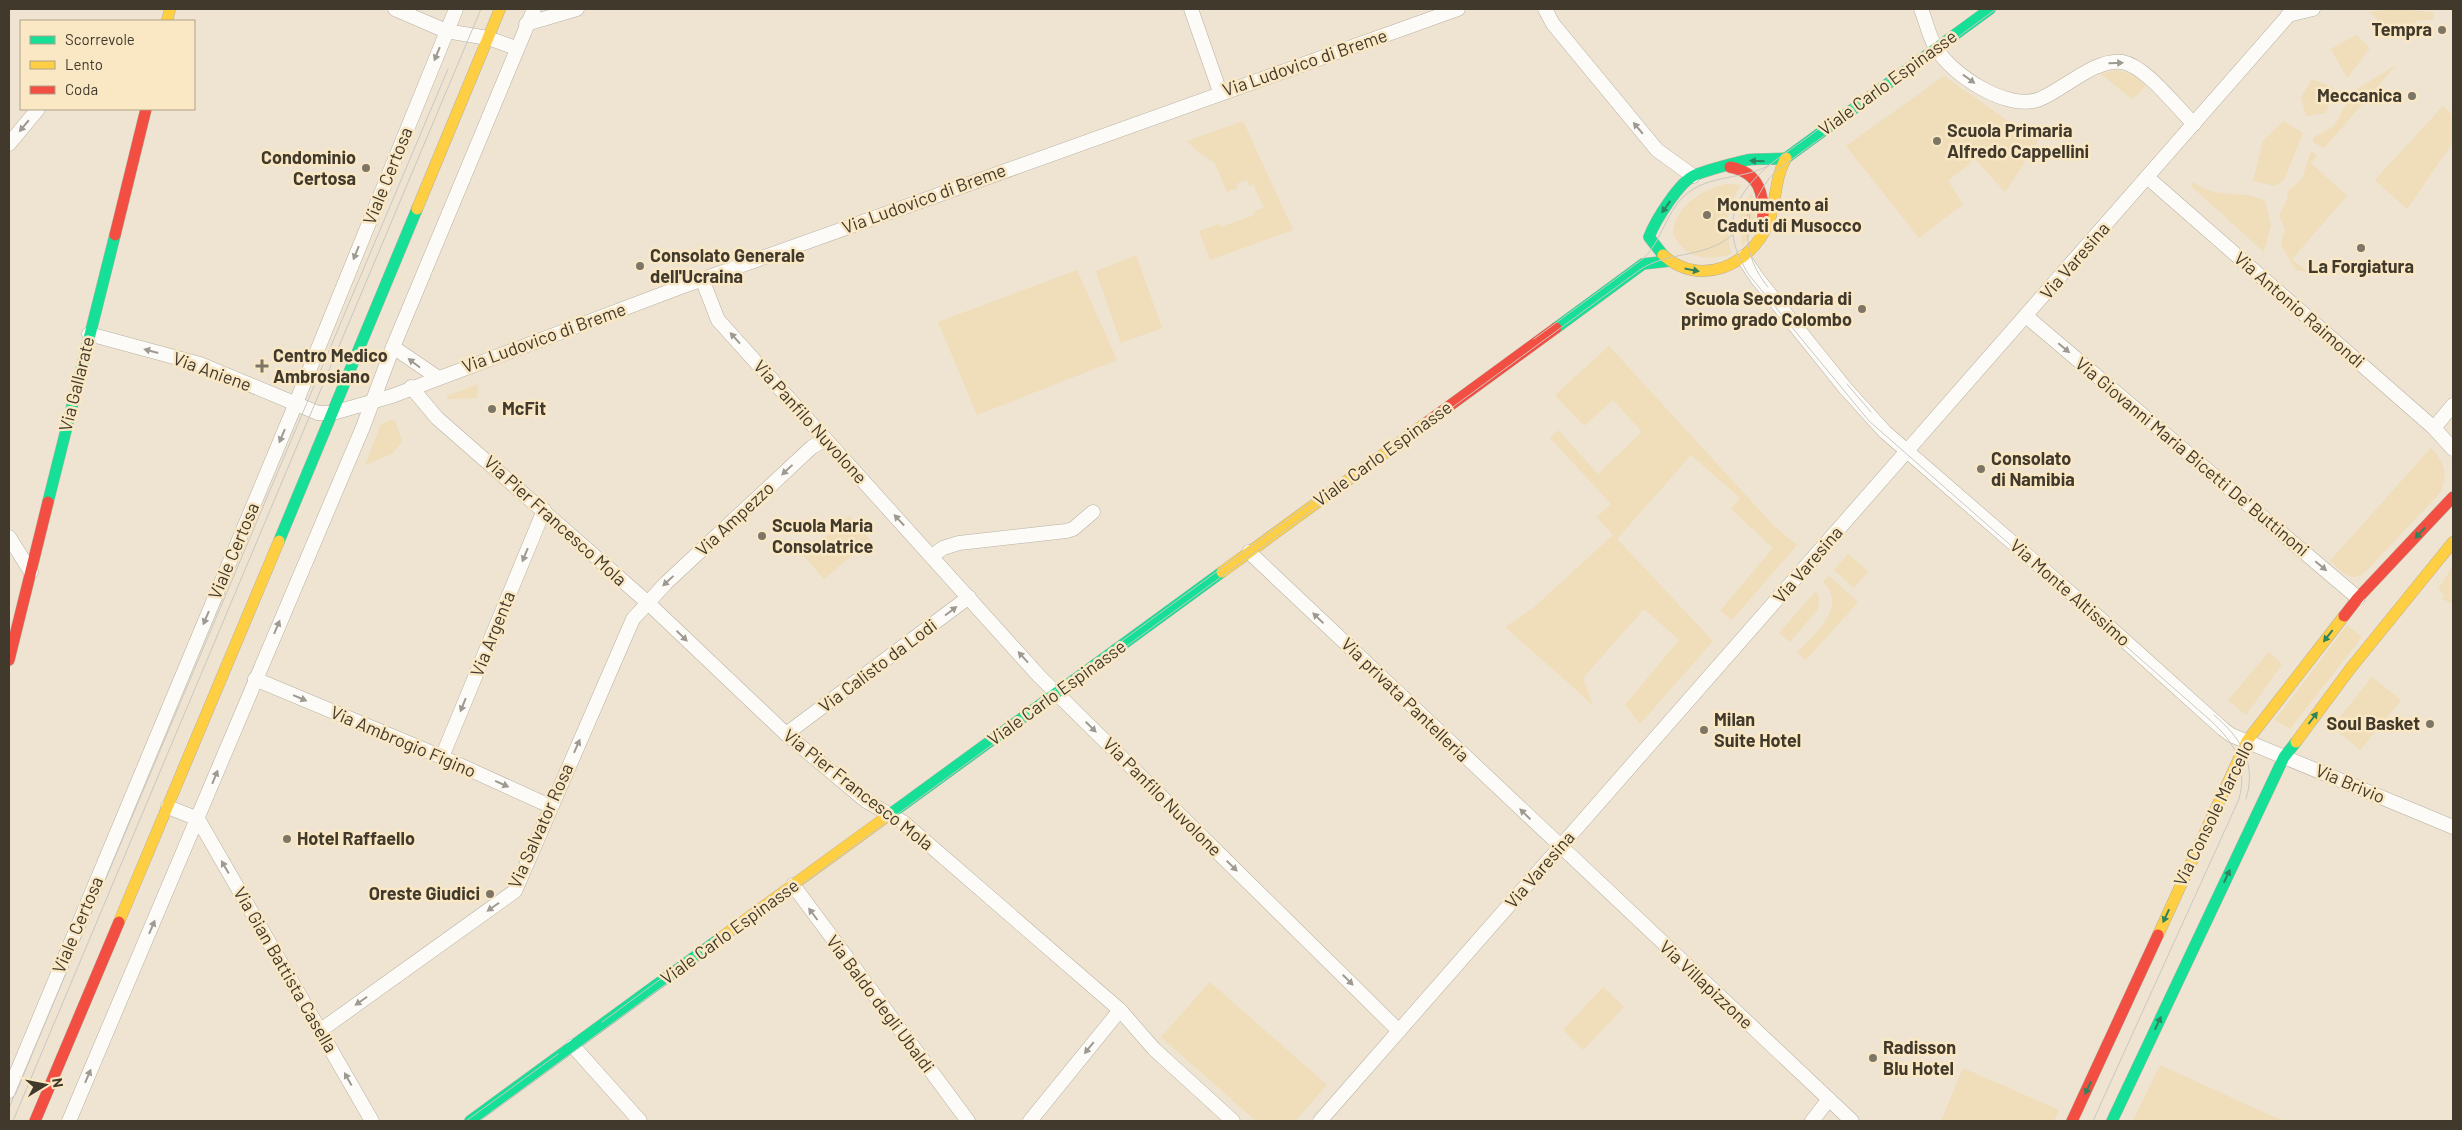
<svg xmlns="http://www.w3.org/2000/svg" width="2462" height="1130" viewBox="0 0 2462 1130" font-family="Barlow,sans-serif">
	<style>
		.green { fill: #f0ddb9 }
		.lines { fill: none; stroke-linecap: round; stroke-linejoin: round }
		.street-casing { stroke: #b8b0a1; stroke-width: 15 }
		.fast-casing { stroke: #b8b0a1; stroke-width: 12 }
		.slow-casing { stroke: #b8b0a1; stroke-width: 12 }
		.jam-casing { stroke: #b8b0a1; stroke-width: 12 }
		.street { stroke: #fcfbf8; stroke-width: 14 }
		.fast { stroke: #16e098; stroke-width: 11 }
		.slow { stroke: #ffcf43; stroke-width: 11 }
		.jam { stroke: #f24e42; stroke-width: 11 }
		.tram { stroke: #cac8c3; stroke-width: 1 }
		.oneway { fill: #9e9a92 }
		.oneway2 { fill: #2d845d }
		.poi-dot { fill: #7d7566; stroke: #fae8c5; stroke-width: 2 }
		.labels { text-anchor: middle; stroke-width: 5; stroke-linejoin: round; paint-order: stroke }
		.poi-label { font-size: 18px; font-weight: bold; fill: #40392c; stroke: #fae8c5; text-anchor: start }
		.street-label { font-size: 18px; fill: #40392c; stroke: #fae8c5 }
	</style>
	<rect width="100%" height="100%" fill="#eee4d1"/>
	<g class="green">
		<polygon points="2394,9 2434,12 2433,19 2416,21 2408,28 2390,29 2369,12"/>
		<polygon points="2356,35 2370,48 2347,78 2331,49"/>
		<polygon points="2396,65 2324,148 2313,142 2314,137 2334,126 2354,91"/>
		<polygon points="2116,70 2134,75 2146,86 2132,99 2101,74"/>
		<polygon points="1944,76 2038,142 2005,192 1975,159 1948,181 1963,204 1919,238 1846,146"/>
		<polygon points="2312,79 2334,88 2326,113 2306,116 2301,97"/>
		<polygon points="2443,106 2453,116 2453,142 2407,209 2375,180"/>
		<polygon points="1243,121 1293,230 1210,260 1199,231 1219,224 1220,227 1255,215 1254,211 1264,208 1253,184 1249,186 1247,180 1236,184 1238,188 1227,192 1215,163 1196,150 1187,141"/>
		<polygon points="2283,121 2303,133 2284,180 2275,186 2253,181 2263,141"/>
		<polygon points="2311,151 2317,156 2311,163 2347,196 2292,259 2307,272 2296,270 2281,245 2285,230 2279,215 2287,200 2288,191 2302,179"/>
		<path d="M2194,182C2213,200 2244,189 2265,201L2271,225L2264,252L2191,186Z"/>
		<path d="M1726,184L1741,185C1725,208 1726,227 1731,254C1706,261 1686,259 1673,234C1675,206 1701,190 1726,184Z"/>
		<path d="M1751,193C1758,213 1757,231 1742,246L1740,214Z"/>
		<polygon points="1136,255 1162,328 1121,343 1096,271"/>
		<polygon points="1077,270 1117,360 977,415 938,322"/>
		<polygon points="1609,346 1775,527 1797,545 1732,620 1720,611 1773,548 1731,509 1740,498 1691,455 1617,539 1713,641 1640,724 1625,705 1679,640 1644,609 1583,678 1593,705 1505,627 1532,609 1613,535 1597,517 1611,504 1550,438 1558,430 1598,474 1642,432 1613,400 1584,426 1555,395"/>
		<polygon points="478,384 477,398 447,399 447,396"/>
		<polygon points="391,420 395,421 402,441 392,454 365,465 381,424"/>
		<path d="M2431,448C2445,462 2449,477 2439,494L2364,573C2350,584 2341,570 2330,561Z"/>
		<polygon points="849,516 870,540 824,579 804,556"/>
		<polygon points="1848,554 1868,571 1854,588 1834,570"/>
		<polygon points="2453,566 2453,604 2442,599 2445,596 2438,589"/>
		<path d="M1829,576L1858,602L1806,660L1797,653C1813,635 1849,607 1823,582Z"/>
		<polygon points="1816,591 1819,596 1818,609 1790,642 1779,633"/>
		<polygon points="2347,625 2362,637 2290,729 2275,720"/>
		<polygon points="2269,652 2282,664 2246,715 2228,700"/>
		<polygon points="2372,677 2401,700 2360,750 2332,727"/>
		<polygon points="1210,982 1327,1085 1295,1121 1256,1121 1161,1037"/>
		<polygon points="1603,987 1624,1007 1583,1050 1563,1030"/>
		<polygon points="2160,1065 2283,1121 2133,1121"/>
		<polygon points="1963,1068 2059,1110 2054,1121 1941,1121"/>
	</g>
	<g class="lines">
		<defs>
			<g id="street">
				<polyline points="395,9 446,31 488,38 516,48"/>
				<polyline points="1191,9 1220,92"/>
				<polyline points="1545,9 1553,24 1657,150 1693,176"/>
				<path d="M1921,9C1926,21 1929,37 1936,48C1952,75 2008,112 2040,99C2064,89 2096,58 2122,62C2146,66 2176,107 2194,124"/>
				<polyline points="2288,15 2313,9"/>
				<polyline points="526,24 577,9"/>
				<polyline points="9,144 38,109"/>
				<polyline points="2147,177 2434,428 2453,449"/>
				<polyline points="1743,257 1757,278 1846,389 1885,432 2105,623 2223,729 2231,735 2453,827"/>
				<polyline points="702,279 718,320 1039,676 1399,1031"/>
				<polyline points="2026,316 2358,598"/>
				<polyline points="89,334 200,364 318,413 333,413 392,396 681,287 1458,9"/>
				<polyline points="393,347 437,377"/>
				<polyline points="411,387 437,418 647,602 786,734 866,801 903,822 1120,1010 1154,1049 1233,1121"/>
				<polyline points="2434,428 2453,405"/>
				<polyline points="9,537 31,572"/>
				<polyline points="1249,552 1852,1121"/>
				<polyline points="932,556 943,548 959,543 1066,531 1073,529 1093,512"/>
				<polyline points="255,679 442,757 550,806"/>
				<polyline points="786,734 969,597"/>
				<polyline points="442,757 544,510"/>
				<polyline points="168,807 198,819 372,1121"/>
				<polyline points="793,885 968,1121"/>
				<polyline points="321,1030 515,891 633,619 666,583 812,447 825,440"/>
				<polyline points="573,1046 640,1121"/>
				<polyline points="9,1091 291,415 456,9"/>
				<polyline points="69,1121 363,427 393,347 534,9"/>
				<polyline points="1030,1121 1120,1010"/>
				<polyline points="1320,1121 2294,9"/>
				<polyline points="1812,1121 1829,1099"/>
			</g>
			<g id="fast">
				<path d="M1663,255L1649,237C1655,221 1679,182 1695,175C1710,169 1731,164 1747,160C1760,158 1773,160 1786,158L1990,9"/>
				<polyline points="1556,328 1643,264 1669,261"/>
				<polyline points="48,502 115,235"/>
				<polyline points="279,541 417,209"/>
				<polyline points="889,815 1222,572"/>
				<polyline points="470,1121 719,939"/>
				<polyline points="2112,1121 2284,757 2296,742"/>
			</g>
			<g id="slow">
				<polyline points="167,21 170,9"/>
				<polyline points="417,209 500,9"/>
				<path d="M1663,255C1700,288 1750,266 1768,224C1777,202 1774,179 1786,158"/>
				<polyline points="1222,572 1426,423"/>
				<polyline points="2296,742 2350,669 2453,542"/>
				<polyline points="119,922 279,541"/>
				<polyline points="2158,935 2247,741 2344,616"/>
				<polyline points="719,939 889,815"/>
			</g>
			<g id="jam">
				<path d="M1730,167C1760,173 1764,194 1763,221"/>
				<polyline points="115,235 146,109"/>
				<polyline points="1426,423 1556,328"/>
				<polyline points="2344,616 2358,598 2453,497"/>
				<polyline points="9,660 48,502"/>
				<polyline points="35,1121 119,922"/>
				<polyline points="2072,1121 2158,935"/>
			</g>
		</defs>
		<use href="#street" class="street-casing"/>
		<use href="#fast" class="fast-casing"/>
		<use href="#slow" class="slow-casing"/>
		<use href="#jam" class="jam-casing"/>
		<use href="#street" class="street"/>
		<use href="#fast" class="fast"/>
		<use href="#slow" class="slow"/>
		<use href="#jam" class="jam"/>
		<g class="tram">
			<path d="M1942,40C1899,71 1855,102 1812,134C1787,153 1752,172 1738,203C1726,228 1735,253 1749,275L1869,421L2210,720C2235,743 2248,765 2239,799L2093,1121"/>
			<path d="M1750,215C1744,242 1750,265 1768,287"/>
			<path d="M1534,339L1644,258C1662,240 1666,213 1684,196C1709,173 1744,181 1771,164"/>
			<polyline points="1847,384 1871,412"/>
			<polyline points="1048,695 1405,434"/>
			<path d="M2214,715C2241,738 2257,763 2246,799"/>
			<polyline points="602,1022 745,917"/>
			<polyline points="9,1108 448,69"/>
			<polyline points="13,1121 481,9"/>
			<polyline points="466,1121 558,1054"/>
			<path d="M479,1121L1641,269C1669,251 1708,258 1733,234C1752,216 1757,189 1776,171L1996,9"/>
		</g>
	</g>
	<defs><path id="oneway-solid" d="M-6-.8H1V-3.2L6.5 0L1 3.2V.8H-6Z" transform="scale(1.25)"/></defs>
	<g class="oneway">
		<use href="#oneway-solid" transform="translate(437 54) rotate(112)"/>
		<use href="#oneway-solid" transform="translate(2116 63) rotate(-1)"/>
		<use href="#oneway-solid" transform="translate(1969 79) rotate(36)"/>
		<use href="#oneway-solid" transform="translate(24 126) rotate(130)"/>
		<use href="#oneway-solid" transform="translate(1638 128) rotate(-130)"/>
		<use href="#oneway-solid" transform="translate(356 253) rotate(112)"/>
		<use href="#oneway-solid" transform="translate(735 338) rotate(-132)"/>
		<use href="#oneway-solid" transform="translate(2064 348) rotate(40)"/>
		<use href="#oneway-solid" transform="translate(151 351) rotate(-165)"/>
		<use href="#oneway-solid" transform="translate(414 363) rotate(-143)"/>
		<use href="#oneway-solid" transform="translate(282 436) rotate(113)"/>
		<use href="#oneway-solid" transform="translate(787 470) rotate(137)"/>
		<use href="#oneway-solid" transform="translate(899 520) rotate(-133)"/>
		<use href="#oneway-solid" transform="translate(525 555) rotate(112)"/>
		<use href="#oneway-solid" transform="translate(2321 566) rotate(40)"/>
		<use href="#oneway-solid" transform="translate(668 581) rotate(137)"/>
		<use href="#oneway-solid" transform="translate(951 611) rotate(-37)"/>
		<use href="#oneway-solid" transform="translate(206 618) rotate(113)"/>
		<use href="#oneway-solid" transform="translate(1318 618) rotate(-136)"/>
		<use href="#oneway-solid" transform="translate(277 627) rotate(-67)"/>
		<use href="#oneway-solid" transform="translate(682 636) rotate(44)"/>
		<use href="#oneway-solid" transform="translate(1023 657) rotate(-132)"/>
		<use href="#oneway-solid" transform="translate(300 698) rotate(23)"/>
		<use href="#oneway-solid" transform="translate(463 705) rotate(112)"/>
		<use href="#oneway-solid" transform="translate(1091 727) rotate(45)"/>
		<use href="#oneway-solid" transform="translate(577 746) rotate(-66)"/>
		<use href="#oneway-solid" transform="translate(215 777) rotate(-68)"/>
		<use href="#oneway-solid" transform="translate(502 784) rotate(24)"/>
		<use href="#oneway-solid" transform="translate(1525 814) rotate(-136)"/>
		<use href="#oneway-solid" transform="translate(1232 866) rotate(45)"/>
		<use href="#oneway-solid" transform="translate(225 867) rotate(-120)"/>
		<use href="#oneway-solid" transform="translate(493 907) rotate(145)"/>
		<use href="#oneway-solid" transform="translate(813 914) rotate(-127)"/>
		<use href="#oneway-solid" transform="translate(152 927) rotate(-67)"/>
		<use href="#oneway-solid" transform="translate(1348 980) rotate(45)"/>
		<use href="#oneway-solid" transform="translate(361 1001) rotate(145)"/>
		<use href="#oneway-solid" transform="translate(1089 1048) rotate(129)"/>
		<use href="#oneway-solid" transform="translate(88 1076) rotate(-67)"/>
		<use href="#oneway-solid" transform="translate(348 1079) rotate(-119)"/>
	</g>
	<g class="oneway2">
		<use href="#oneway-solid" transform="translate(1757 161) rotate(-179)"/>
		<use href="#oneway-solid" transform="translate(1666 207) rotate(126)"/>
		<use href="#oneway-solid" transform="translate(1692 270) rotate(11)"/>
		<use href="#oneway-solid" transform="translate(2420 533) rotate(133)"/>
		<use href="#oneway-solid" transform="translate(2328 636) rotate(128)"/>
		<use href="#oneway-solid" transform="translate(2313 718) rotate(-53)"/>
		<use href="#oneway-solid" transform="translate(2227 876) rotate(-65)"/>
		<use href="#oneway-solid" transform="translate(2166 916) rotate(115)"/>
		<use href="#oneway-solid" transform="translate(2158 1023) rotate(-65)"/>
		<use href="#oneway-solid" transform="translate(2088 1088) rotate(115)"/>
	</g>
	<g class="poi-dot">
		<circle cx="2442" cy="30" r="5"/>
		<circle cx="2412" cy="96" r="5"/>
		<circle cx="1937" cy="141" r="5"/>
		<circle cx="366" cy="168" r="5"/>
		<circle cx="1707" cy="215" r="5"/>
		<circle cx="2361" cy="248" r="5"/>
		<circle cx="640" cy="266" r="5"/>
		<circle cx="1862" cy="309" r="5"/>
		<path d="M259.5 358.5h5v5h5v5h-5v5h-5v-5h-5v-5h5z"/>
		<circle cx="492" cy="409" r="5"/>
		<circle cx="1981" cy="469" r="5"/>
		<circle cx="762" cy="536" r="5"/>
		<circle cx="2430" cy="724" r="5"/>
		<circle cx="1704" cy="730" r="5"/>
		<circle cx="287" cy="839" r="5"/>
		<circle cx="490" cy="894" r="5"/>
		<circle cx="1873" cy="1058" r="5"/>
	</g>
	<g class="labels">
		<g class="poi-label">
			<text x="2432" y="36" text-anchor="end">Tempra</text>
			<text x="2402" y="102" text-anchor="end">Meccanica</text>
			<text x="1947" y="137">Scuola Primaria<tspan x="1947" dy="21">Alfredo Cappellini</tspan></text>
			<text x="356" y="164" text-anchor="end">Condominio<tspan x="356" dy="21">Certosa</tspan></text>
			<text x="1717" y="211">Monumento ai<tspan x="1717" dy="21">Caduti di Musocco</tspan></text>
			<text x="650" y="262">Consolato Generale<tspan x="650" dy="21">dell'Ucraina</tspan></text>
			<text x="2361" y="273" text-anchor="middle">La Forgiatura</text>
			<text x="1852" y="305" text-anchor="end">Scuola Secondaria di<tspan x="1852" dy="21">primo grado Colombo</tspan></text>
			<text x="273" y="362">Centro Medico<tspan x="273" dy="21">Ambrosiano</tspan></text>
			<text x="502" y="415">McFit</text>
			<text x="1991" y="465">Consolato<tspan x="1991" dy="21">di Namibia</tspan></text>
			<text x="772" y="532">Scuola Maria<tspan x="772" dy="21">Consolatrice</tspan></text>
			<text x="1714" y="726">Milan<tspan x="1714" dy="21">Suite Hotel</tspan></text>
			<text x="2420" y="730" text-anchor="end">Soul Basket</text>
			<text x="297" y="845">Hotel Raffaello</text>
			<text x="480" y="900" text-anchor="end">Oreste Giudici</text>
			<text x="1883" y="1054">Radisson<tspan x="1883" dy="21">Blu Hotel</tspan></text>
		</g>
		<g class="street-label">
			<text transform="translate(1305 63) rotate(-19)" y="6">Via Ludovico di Breme</text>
			<text transform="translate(1888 83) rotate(-36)" y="6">Viale Carlo Espinasse</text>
			<text transform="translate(388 176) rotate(-68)" y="6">Viale Certosa</text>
			<text transform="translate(924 199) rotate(-20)" y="6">Via Ludovico di Breme</text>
			<text transform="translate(2075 261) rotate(-49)" y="6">Via Varesina</text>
			<text transform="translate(2299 310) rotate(41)" y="6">Via Antonio Raimondi</text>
			<text transform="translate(544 338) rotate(-20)" y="6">Via Ludovico di Breme</text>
			<text transform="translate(212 372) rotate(20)" y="6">Via Aniene</text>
			<text transform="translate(77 384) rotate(-76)" y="6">Via Gallarate</text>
			<text transform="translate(810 422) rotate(48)" y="6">Via Panfilo Nuvolone</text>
			<text transform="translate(1383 454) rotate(-36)" y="6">Viale Carlo Espinasse</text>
			<text transform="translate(2192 457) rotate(40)" y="6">Via Giovanni Maria Bicetti De' Buttinoni</text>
			<text transform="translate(735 519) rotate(-43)" y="6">Via Ampezzo</text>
			<text transform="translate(555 521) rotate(42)" y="6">Via Pier Francesco Mola</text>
			<text transform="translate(234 551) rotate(-67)" y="6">Viale Certosa</text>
			<text transform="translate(1808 565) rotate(-49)" y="6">Via Varesina</text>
			<text transform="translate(2070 593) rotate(41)" y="6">Via Monte Altissimo</text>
			<text transform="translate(493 634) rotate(-68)" y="6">Via Argenta</text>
			<text transform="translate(878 666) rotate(-37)" y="6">Via Calisto da Lodi</text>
			<text transform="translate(1057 693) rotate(-36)" y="6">Viale Carlo Espinasse</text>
			<text transform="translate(1405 700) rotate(44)" y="6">Via privata Pantelleria</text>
			<text transform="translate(403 742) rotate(23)" y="6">Via Ambrogio Figino</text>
			<text transform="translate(2350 784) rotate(23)" y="6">Via Brivio</text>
			<text transform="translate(858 790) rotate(38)" y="6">Via Pier Francesco Mola</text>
			<text transform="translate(1162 797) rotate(45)" y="6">Via Panfilo Nuvolone</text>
			<text transform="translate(2214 813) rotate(-64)" y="6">Via Console Marcello</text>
			<text transform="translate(541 826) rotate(-66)" y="6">Via Salvator Rosa</text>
			<text transform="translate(1540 870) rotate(-49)" y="6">Via Varesina</text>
			<text transform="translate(78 925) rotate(-67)" y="6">Viale Certosa</text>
			<text transform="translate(730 932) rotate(-36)" y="6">Viale Carlo Espinasse</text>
			<text transform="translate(285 970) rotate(60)" y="6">Via Gian Battista Casella</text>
			<text transform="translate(1706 985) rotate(43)" y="6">Via Villapizzone</text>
			<text transform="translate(880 1004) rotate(53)" y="6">Via Baldo degli Ubaldi</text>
		</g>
	</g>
	<rect width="2462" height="1130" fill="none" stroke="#40392c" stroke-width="20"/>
	<rect x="20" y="20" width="175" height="90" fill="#fae8c5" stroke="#b0a288"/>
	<rect x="30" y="36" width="25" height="8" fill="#16e098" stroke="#b0a288"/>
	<text x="65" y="45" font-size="15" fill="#40392c">Scorrevole</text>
	<rect x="30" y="61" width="25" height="8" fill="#ffcf43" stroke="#b0a288"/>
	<text x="65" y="70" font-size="15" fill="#40392c">Lento</text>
	<rect x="30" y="86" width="25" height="8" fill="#f24e42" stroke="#b0a288"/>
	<text x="65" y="95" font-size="15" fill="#40392c">Coda</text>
	<g transform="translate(45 1085) rotate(80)" stroke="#fae8c5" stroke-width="4" paint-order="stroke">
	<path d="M0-4L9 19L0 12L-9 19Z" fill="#40392c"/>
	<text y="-8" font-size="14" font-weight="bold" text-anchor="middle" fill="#40392c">N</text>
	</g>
</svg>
